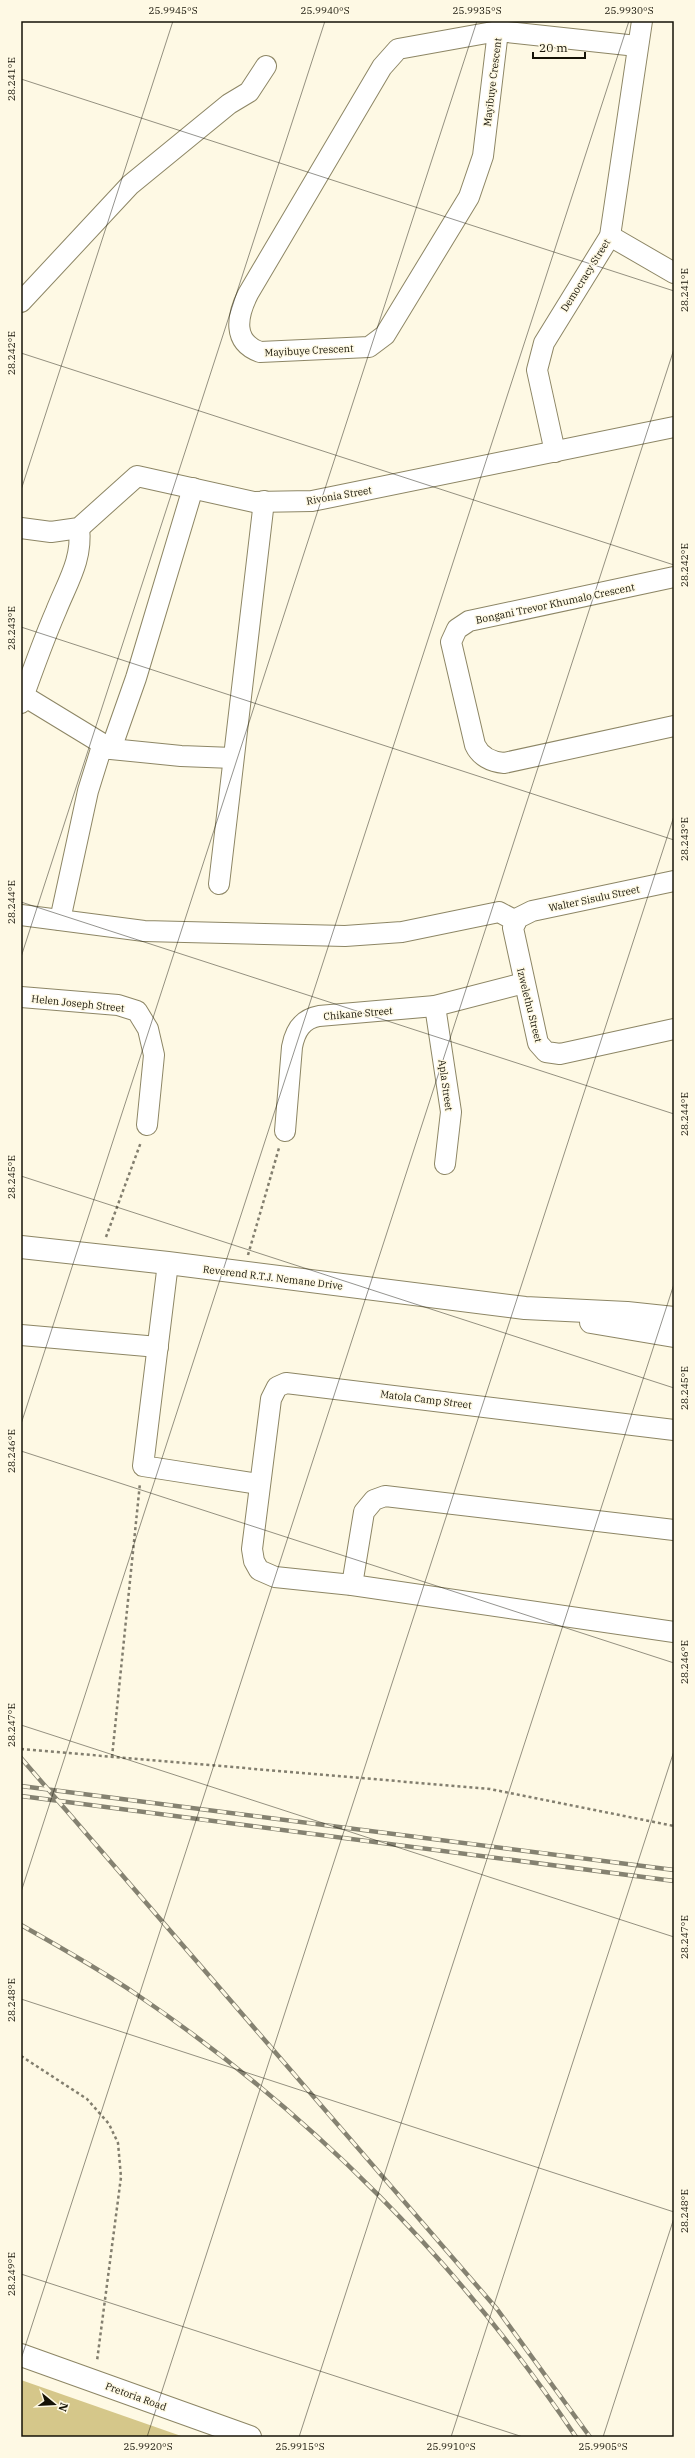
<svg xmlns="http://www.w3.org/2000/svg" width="695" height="2458" viewBox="0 0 695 2458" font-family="'IBM Plex Serif',serif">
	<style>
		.green { fill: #d5c78a }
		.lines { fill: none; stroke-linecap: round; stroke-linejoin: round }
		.minor-casing { stroke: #8d8665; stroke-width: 22 }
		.major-casing { stroke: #8d8665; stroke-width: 24 }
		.path { stroke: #827e6e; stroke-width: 2.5; stroke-dasharray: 3 3; stroke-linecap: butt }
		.minor { stroke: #fff; stroke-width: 20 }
		.major { stroke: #fff; stroke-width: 22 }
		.rail-casing { stroke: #858271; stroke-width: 4.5 }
		.rail { stroke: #fef9e4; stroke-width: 3; stroke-dasharray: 9; stroke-linecap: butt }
		.ticks { fill: none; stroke: #151206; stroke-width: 1; stroke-opacity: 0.45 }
		.labels { text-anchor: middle; stroke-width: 3; stroke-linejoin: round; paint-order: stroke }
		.street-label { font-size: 10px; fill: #151206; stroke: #fef9e4 }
		.neatline { fill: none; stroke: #151206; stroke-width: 1.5 }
		.ticks-label { font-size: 10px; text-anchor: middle; fill: #151206 }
	</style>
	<rect width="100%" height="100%" fill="#fef9e4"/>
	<polygon class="green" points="21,2380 184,2437 21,2437"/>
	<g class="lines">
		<defs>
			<g id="minor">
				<path d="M498,31L483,156L469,197L385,335L369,347L260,352C232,342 237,316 248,294L382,67L398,49L498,31L637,46"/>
				<polyline points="610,236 674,273"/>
				<polyline points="21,302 130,185 229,104 249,92 266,66"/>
				<polyline points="555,452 537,370 544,343 610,236 642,21"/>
				<polyline points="21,528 51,532 79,528 137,476 254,502 312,501 674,427"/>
				<path d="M674,577L469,621L457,629L451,642L475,745C480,756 491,762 504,763L674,726"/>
				<polyline points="24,696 111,749 181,756 233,758"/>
				<path d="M21,703C32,672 43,641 56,611C67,583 83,559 79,528"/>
				<polyline points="111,749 136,678 193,488"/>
				<polyline points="674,881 532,911 518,918 513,928 538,1043 546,1052 560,1054 674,1029"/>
				<polyline points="219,884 264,501"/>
				<polyline points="21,915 144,931 345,936 402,932 499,912 516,921"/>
				<polyline points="60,920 88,791 102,746"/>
				<polyline points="21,997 118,1005 137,1011 148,1029 154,1055 147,1125"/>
				<polyline points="435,1006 451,1112 445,1164"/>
				<path d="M285,1131L292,1047C295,1031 302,1019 319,1016L435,1006L524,983"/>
				<polyline points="168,1263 143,1466 259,1484"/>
				<polyline points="21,1335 158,1347"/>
				<polyline points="674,1430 286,1383 277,1387 271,1399 252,1549 254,1561 259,1570 275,1577 352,1585 674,1632"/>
				<polyline points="352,1585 364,1512 374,1500 385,1496 674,1530"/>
			</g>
			<g id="major">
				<polyline points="21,1247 168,1263 525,1308 627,1313 674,1318"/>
				<polyline points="591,1322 674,1336"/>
				<polyline points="21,2355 250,2437"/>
			</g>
		</defs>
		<use href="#minor" class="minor-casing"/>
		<use href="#major" class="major-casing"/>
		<g class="path">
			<polyline points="106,1237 141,1142"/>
			<polyline points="248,1255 279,1148"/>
			<polyline points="21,1749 490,1789 674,1826"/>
			<polyline points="112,1757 140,1483"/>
			<polyline points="21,2056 87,2099 109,2124 118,2143 121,2177 97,2361"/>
		</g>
		<use href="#minor" class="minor"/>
		<use href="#major" class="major"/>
		<defs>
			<g id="rail">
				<polyline points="21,1758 497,2309 590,2437"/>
				<polyline points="21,1786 674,1870"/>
				<polyline points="21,1796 674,1881"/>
				<path d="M21,1925C60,1947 99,1969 136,1994C309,2111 460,2263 576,2437"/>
			</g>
		</defs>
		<use href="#rail" class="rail-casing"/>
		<use href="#rail" class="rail"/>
	</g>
	<path class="ticks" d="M21,23L22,21M21,79L674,291M21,353L674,565M21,490L173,21M21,627L674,840M21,902L674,1114M21,957L325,21M21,1176L674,1388M21,1424L477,21M21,1451L674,1663M21,1725L674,1937M21,1892L629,21M21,1999L674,2212M21,2274L523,2437M21,2359L674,349M147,2437L674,816M299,2437L674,1284M451,2437L674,1751M603,2437L674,2218"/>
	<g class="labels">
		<g class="street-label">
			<text transform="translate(492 82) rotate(-83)" y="4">Mayibuye Crescent</text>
			<text transform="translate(585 275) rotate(-58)" y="4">Democracy Street</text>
			<text transform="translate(309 350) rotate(-3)" y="4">Mayibuye Crescent</text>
			<text transform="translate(339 495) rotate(-10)" y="4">Rivonia Street</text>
			<text transform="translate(555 603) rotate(-12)" y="4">Bongani Trevor Khumalo Crescent</text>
			<text transform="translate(594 898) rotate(-12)" y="4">Walter Sisulu Street</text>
			<text transform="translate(78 1003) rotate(6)" y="4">Helen Joseph Street</text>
			<text transform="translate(530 1005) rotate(76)" y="4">Izwelethu Street</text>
			<text transform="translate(358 1013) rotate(-5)" y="4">Chikane Street</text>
			<text transform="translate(446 1085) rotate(82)" y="4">Apla Street</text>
			<text transform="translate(273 1277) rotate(7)" y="4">Reverend R.T.J. Nemane Drive</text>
			<text transform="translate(426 1399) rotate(7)" y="4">Matola Camp Street</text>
			<text transform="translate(136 2396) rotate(20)" y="4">Pretoria Road</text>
		</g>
	</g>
	<rect width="695" height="2458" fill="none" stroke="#fef9e4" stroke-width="44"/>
	<g transform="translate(54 2404) rotate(108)" stroke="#fef9e4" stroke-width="3" paint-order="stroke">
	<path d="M0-3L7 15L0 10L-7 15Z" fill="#151206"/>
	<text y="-6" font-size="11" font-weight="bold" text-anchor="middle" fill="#151206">N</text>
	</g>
	<path d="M533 52v6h52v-6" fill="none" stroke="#151206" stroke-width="2"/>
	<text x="539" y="52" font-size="12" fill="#151206" stroke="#fef9e4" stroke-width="3" paint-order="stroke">20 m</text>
	<rect x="22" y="22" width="651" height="2414" class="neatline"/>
	<g class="ticks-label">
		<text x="173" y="14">25.9945°S</text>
		<text x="325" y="14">25.9940°S</text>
		<text x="477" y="14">25.9935°S</text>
		<text x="629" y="14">25.9930°S</text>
		<text transform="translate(11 79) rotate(-90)" y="4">28.241°E</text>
		<text transform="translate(684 290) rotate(-90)" y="4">28.241°E</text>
		<text transform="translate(11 353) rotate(-90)" y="4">28.242°E</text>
		<text transform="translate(684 565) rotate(-90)" y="4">28.242°E</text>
		<text transform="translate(11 628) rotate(-90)" y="4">28.243°E</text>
		<text transform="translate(684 839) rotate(-90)" y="4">28.243°E</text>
		<text transform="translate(11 902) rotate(-90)" y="4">28.244°E</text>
		<text transform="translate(684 1114) rotate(-90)" y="4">28.244°E</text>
		<text transform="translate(11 1177) rotate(-90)" y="4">28.245°E</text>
		<text transform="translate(684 1388) rotate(-90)" y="4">28.245°E</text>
		<text transform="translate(11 1451) rotate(-90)" y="4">28.246°E</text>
		<text transform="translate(684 1662) rotate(-90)" y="4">28.246°E</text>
		<text transform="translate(11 1725) rotate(-90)" y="4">28.247°E</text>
		<text transform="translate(684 1937) rotate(-90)" y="4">28.247°E</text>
		<text transform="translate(11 2000) rotate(-90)" y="4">28.248°E</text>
		<text transform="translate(684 2211) rotate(-90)" y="4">28.248°E</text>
		<text transform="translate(11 2274) rotate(-90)" y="4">28.249°E</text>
		<text x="148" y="2450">25.9920°S</text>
		<text x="300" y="2450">25.9915°S</text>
		<text x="451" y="2450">25.9910°S</text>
		<text x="603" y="2450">25.9905°S</text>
	</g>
</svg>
